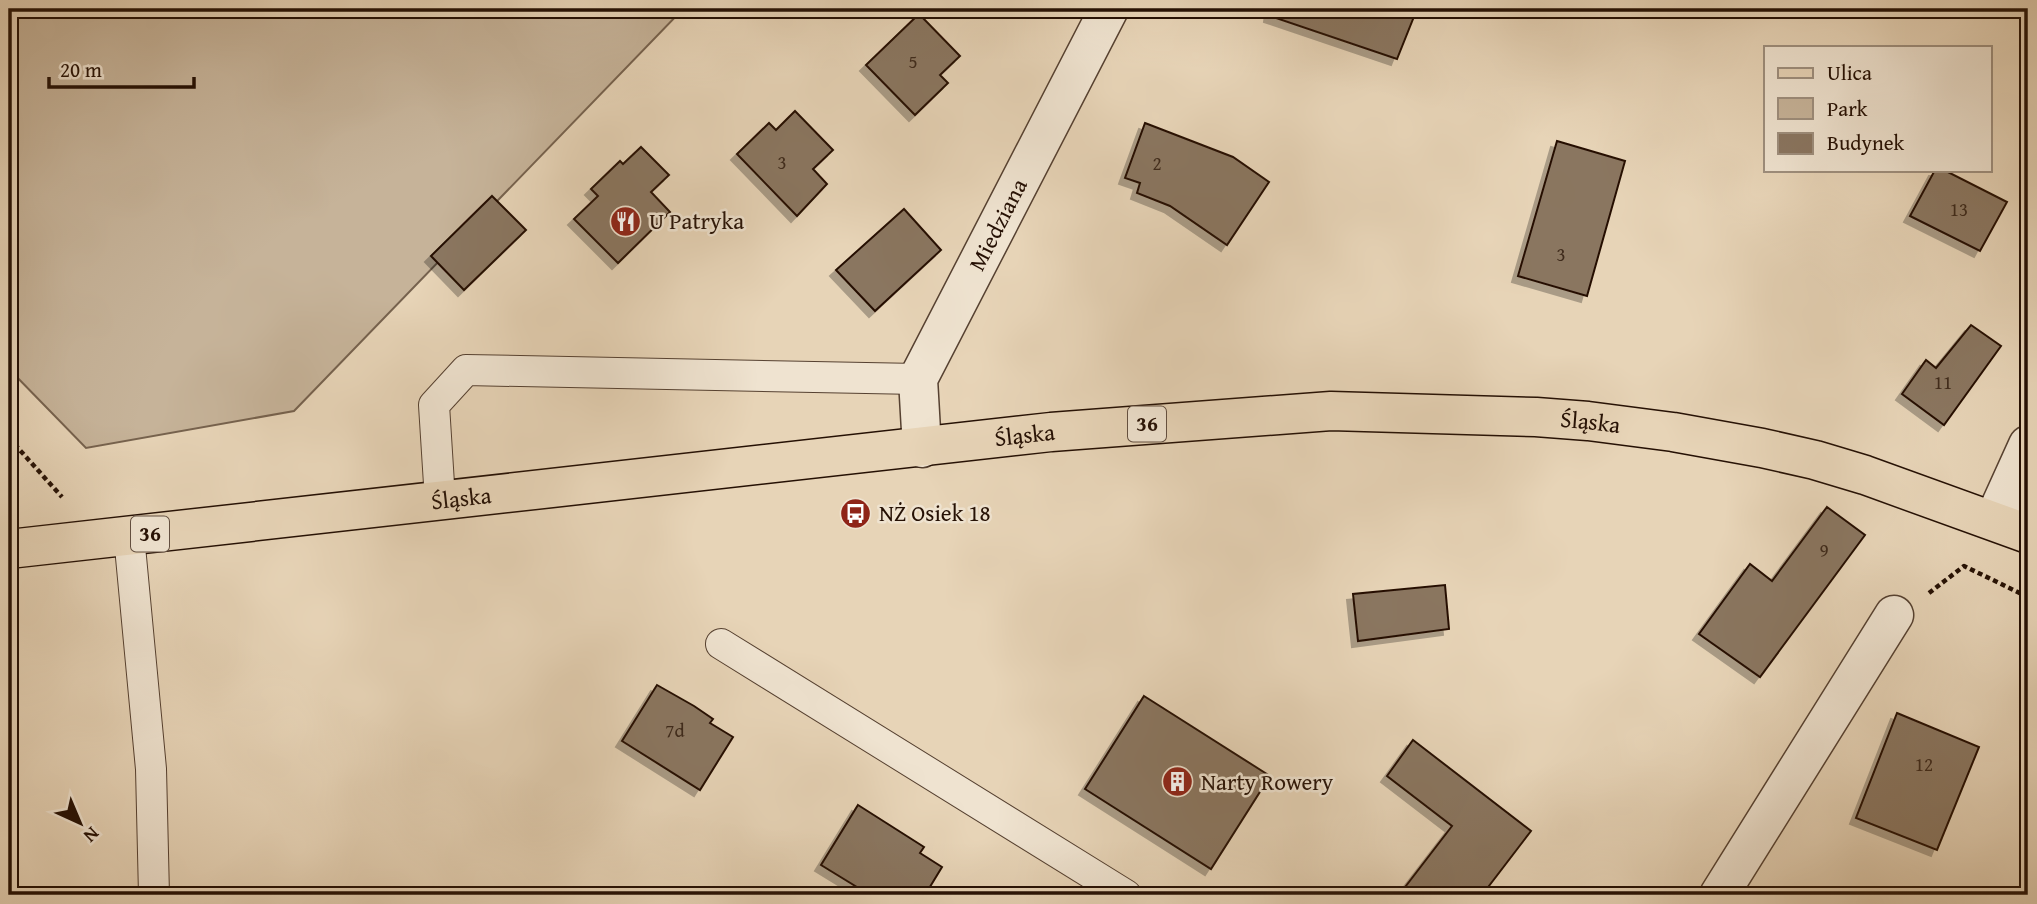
<svg xmlns="http://www.w3.org/2000/svg" width="2037" height="904" viewBox="0 0 2037 904" font-family="'Gentium Book Plus',serif">
	<style>
		.green { fill: #c6b399; stroke: #76624e; stroke-width: 2 }
		.building { fill: #8a7661; stroke: #251004; stroke-width: 2; filter: url(#shadow) }
		.lines { fill: none; stroke-linecap: round; stroke-linejoin: round }
		.service-casing { stroke: #564131; stroke-width: 32 }
		.minor-casing { stroke: #564131; stroke-width: 41 }
		.tertiary-casing { stroke: #564131; stroke-width: 41 }
		.primary-casing { stroke: #251004; stroke-width: 41 }
		.path { stroke: #251004; stroke-width: 4.5; stroke-dasharray: 5 3.5; stroke-linecap: butt }
		.service { stroke: #efe3d0; stroke-width: 30 }
		.minor { stroke: #efe3d0; stroke-width: 38 }
		.tertiary { stroke: #efe3d0; stroke-width: 38 }
		.primary { stroke: #e7d4b7; stroke-width: 38 }
		.labels { text-anchor: middle; stroke-width: 5; stroke-linejoin: round; paint-order: stroke }
		.number-label { font-size: 19px; fill: #3e2a1b }
		.shield { fill: #efe3d0; stroke: #624f41; stroke-width: 2 }
		.shield-label { font-size: 21px; font-weight: bold; fill: #251004 }
		.poi-label { font-size: 23px; fill: #251004; stroke: #efe3d0; text-anchor: start }
		.street-label { font-size: 23px; fill: #251004; stroke: #efe3d0 }
	</style>
	<defs>
		<filter id="shadow"><feDropShadow dx="-6" dy="6" stdDeviation="0" flood-color="#0004"/></filter>
	</defs>
	<rect width="100%" height="100%" fill="#e7d4b7"/>
	<filter id="stains"><feTurbulence type="fractalNoise" baseFrequency=".00286" numOctaves="4"/><feColorMatrix values="0 0 0 0 .2 0 0 0 0 .09 0 0 0 0 .02 0 0 0 .5 -.17"/></filter>
	<radialGradient id="worn" r=".72"><stop offset=".6" stop-color="#630" stop-opacity="0"/><stop offset="1" stop-color="#630" stop-opacity=".3"/></radialGradient>
	<polygon class="green" points="9,9 683,9 294,411 86,448 9,369"/>
	<g class="building">
		<polygon points="1271,9 1417,9 1397,59 1270,16"/>
		<polygon points="919,14 960,56 940,75 948,83 915,115 866,65"/>
		<polygon points="795,111 833,150 813,169 827,184 797,216 737,154 769,123 776,130"/>
		<polygon points="1145,123 1233,157 1269,182 1227,245 1170,206 1137,193 1140,183 1125,178"/>
		<polygon points="1557,141 1625,161 1587,296 1518,276"/>
		<polygon points="641,147 669,175 651,192 670,212 618,263 574,219 598,196 591,189 620,161 623,164"/>
		<polygon points="1935,170 1944,170 2007,202 1980,251 1910,216"/>
		<polygon points="492,196 526,230 464,290 431,256"/>
		<polygon points="904,209 941,250 875,311 836,270"/>
		<polygon points="1971,325 2001,346 1944,425 1902,394 1926,360 1936,368"/>
		<polygon points="1827,507 1865,535 1760,677 1699,634 1750,564 1772,581"/>
		<polygon points="1445,585 1449,629 1358,641 1353,594"/>
		<polygon points="657,685 694,706 713,719 710,723 733,737 700,790 622,741"/>
		<polygon points="1144,696 1270,776 1211,869 1085,789"/>
		<polygon points="1897,713 1979,747 1937,850 1856,818"/>
		<polygon points="1413,740 1531,831 1482,895 1399,895 1452,826 1387,776"/>
		<polygon points="858,805 924,847 920,853 942,867 925,895 870,895 821,865"/>
	</g>
	<g class="lines">
		<defs>
			<g id="service">
				<polyline points="440,500 434,405 466,370 918,379"/>
				<polyline points="129,536 151,769 154,895"/>
				<polyline points="721,644 1126,895"/>
			</g>
			<g id="minor">
				<path id="s1" d="M922,448L918,379L1109,9"/>
				<polyline points="1719,895 1894,615"/>
			</g>
			<polyline id="tertiary" points="1994,520 2028,445"/>
			<g id="primary">
				<path id="s2" d="M9,549L1051,432L1331,411L1536,417L1588,421L1673,432L1762,448L1815,460L1865,475L2028,534"/>
			</g>
		</defs>
		<use href="#service" class="service-casing"/>
		<use href="#minor" class="minor-casing"/>
		<use href="#tertiary" class="tertiary-casing"/>
		<use href="#primary" class="primary-casing"/>
		<g class="path">
			<polyline points="9,438 62,497"/>
			<polyline points="1929,593 1964,566 2028,597"/>
		</g>
		<use href="#service" class="service"/>
		<use href="#minor" class="minor"/>
		<use href="#tertiary" class="tertiary"/>
		<use href="#primary" class="primary"/>
	</g>
	<defs>
		<symbol id="restaurant-disc" viewBox="-11 -11 22 22"><circle r="9.5" fill="#8f2418" stroke="#efe3d0"/><path d="M-5-6h1v4h1v-4h1v4h1v-4h1v5L-1.5 .5V6h-2V.5L-5-1ZM5-6V6H3V1.5H1.5Q1.5-4 5-6Z" fill="#fff"/></symbol>
		<symbol id="bus-disc" viewBox="-11 -11 22 22"><circle r="9.5" fill="#8f2418" stroke="#efe3d0"/><path d="M-5-6H5V4H4V6H2V4H-2V6H-4V4H-5ZM-3.5-4V0h7V-4ZM-3.5 1.2v1.5H-2V1.2ZM2 1.2v1.5H3.5V1.2Z" fill="#fff"/></symbol>
		<symbol id="building-disc" viewBox="-11 -11 22 22"><circle r="9.5" fill="#8f2418" stroke="#efe3d0"/><path d="M-4-6H4V6H1V3H-1V6H-4ZM-2.5-4.3h1.7v1.8h-1.7ZM.8-4.3h1.7v1.8H.8ZM-2.5-1h1.7V.8h-1.7ZM.8-1h1.7V.8H.8Z" fill="#fff"/></symbol>
	</defs>
	<g fill-rule="evenodd">
		<use href="#restaurant-disc" x="608" y="204" width="35" height="35"/>
		<use href="#bus-disc" x="838" y="496" width="35" height="35"/>
		<use href="#building-disc" x="1160" y="764" width="35" height="35"/>
	</g>
	<g class="labels">
		<g class="number-label">
			<text x="913" y="68">5</text>
			<text x="782" y="169">3</text>
			<text x="1157" y="170">2</text>
			<text x="1959" y="216">13</text>
			<text x="1561" y="261">3</text>
			<text x="1943" y="389">11</text>
			<text x="1824" y="557">9</text>
			<text x="675" y="737">7d</text>
			<text x="1924" y="771">12</text>
		</g>
		<g class="shield">
			<rect x="1128" y="406.5" width="38" height="35" rx="5"/>
			<rect x="131" y="516.5" width="38" height="35" rx="5"/>
		</g>
		<g class="shield-label">
			<text x="1147" y="431">36</text>
			<text x="150" y="541">36</text>
		</g>
		<g class="poi-label">
			<text x="649" y="229">U Patryka</text>
			<text x="879" y="521">NŻ Osiek 18</text>
			<text x="1201" y="790">Narty Rowery</text>
		</g>
		<g class="street-label">
			<text dy="8" stroke="none"><textPath href="#s1" startOffset="243">Miedziana</textPath></text>
			<text dy="8" stroke="none"><textPath href="#s2" startOffset="1589">Śląska</textPath></text>
			<text dy="8" stroke="none"><textPath href="#s2" startOffset="1022">Śląska</textPath></text>
			<text dy="8" stroke="none"><textPath href="#s2" startOffset="455">Śląska</textPath></text>
		</g>
	</g>
	<rect width="2037" height="904" fill="none" stroke="#e7d4b7" stroke-width="35"/>
	<rect x="10" y="10" width="2016" height="883" fill="none" stroke="#251004" stroke-width="3.5"/>
	<rect x="18" y="18" width="2002" height="869" fill="none" stroke="#251004" stroke-width="2"/>
	<rect x="1764" y="46" width="228" height="126" fill="#efe3d0" stroke="#9e8f7e" stroke-width="2"/>
	<rect x="1778" y="68" width="35" height="10" fill="#e7d4b7" stroke="#9e8f7e" stroke-width="2"/>
	<text x="1827" y="80" font-size="21" fill="#251004">Ulica</text>
	<rect x="1778" y="98" width="35" height="21" fill="#c6b399" stroke="#9e8f7e" stroke-width="2"/>
	<text x="1827" y="116" font-size="21" fill="#251004">Park</text>
	<rect x="1778" y="133" width="35" height="21" fill="#8a7661" stroke="#9e8f7e" stroke-width="2"/>
	<text x="1827" y="150" font-size="21" fill="#251004">Budynek</text>
	<g transform="translate(80 823) rotate(136)" stroke="#efe3d0" stroke-width="5" paint-order="stroke">
	<path d="M0-5L12 26L0 18L-12 26Z" fill="#251004"/>
	<text y="-10" font-size="19" font-weight="bold" text-anchor="middle" fill="#251004">N</text>
	</g>
	<path d="M49 77v10h145v-10" fill="none" stroke="#251004" stroke-width="3.5"/>
	<text x="60" y="77" font-size="21" fill="#251004" stroke="#efe3d0" stroke-width="5" paint-order="stroke">20 m</text>
	<rect width="100%" height="100%" filter="url(#stains)"/>
	<rect width="100%" height="100%" fill="url(#worn)"/>
</svg>
